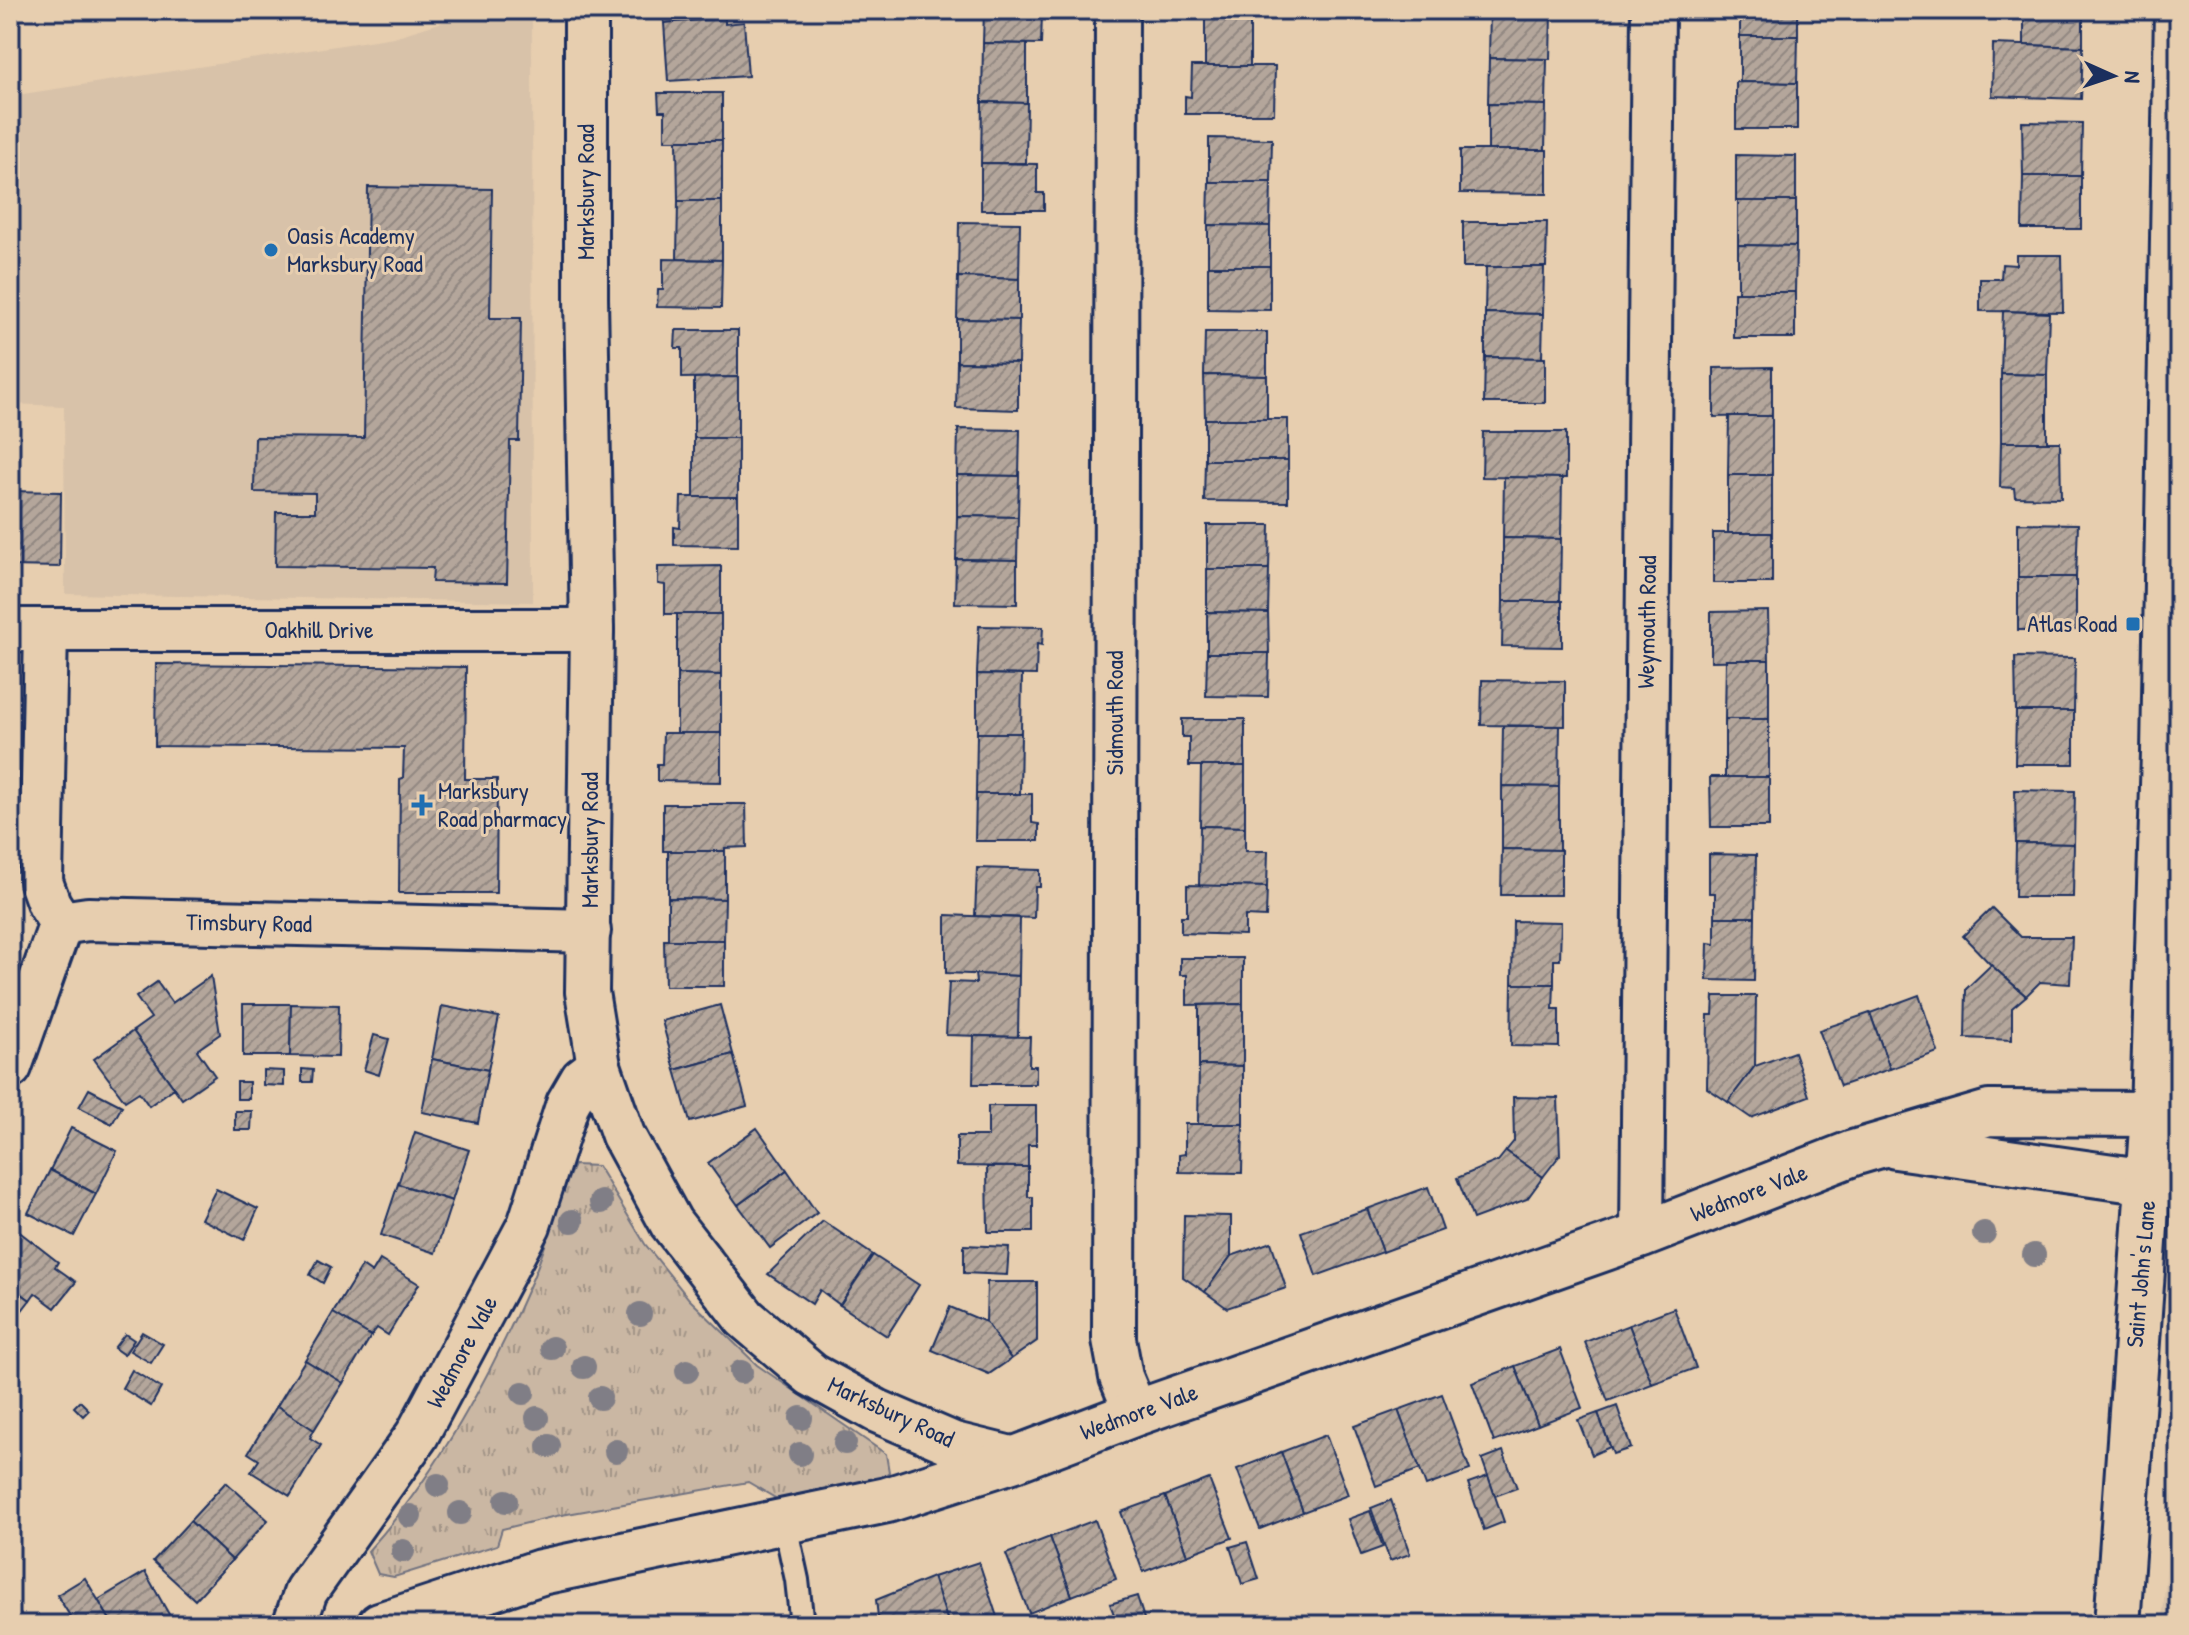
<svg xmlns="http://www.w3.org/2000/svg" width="2189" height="1635" viewBox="0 0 2189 1635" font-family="'Patrick Hand',sans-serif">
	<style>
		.built { fill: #d8c2a9 }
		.grass { fill: url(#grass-tufts); stroke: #727380; stroke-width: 2 }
		.building { fill: url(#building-hatch); stroke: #1b2f5e; stroke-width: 2 }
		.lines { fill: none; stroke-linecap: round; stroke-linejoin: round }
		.lane-casing { stroke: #1b2f5e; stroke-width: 28 }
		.street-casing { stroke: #1b2f5e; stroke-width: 48 }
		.secondary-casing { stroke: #1b2f5e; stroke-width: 50 }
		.lane { stroke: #e7ceaf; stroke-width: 22 }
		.street { stroke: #e7ceaf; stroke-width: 42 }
		.secondary { stroke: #e7ceaf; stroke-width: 44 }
		.tree { fill: #807e86 }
		.poi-dot { fill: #1f6fb2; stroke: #e7ceaf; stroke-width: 3 }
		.labels { text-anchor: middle; stroke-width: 6; stroke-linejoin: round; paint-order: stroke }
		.street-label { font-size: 24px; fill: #1b2f5e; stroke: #e7ceaf }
		.poi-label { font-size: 24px; fill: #1b2f5e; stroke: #e7ceaf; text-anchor: start }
	</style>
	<defs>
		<pattern id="grass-tufts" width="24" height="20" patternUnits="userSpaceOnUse" patternTransform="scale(2)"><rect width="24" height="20" fill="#cab7a3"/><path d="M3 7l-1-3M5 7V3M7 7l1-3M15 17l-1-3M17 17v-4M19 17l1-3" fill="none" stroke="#a39588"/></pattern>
		<pattern id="building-hatch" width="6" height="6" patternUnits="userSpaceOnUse" patternTransform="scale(2)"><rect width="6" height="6" fill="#b4a69b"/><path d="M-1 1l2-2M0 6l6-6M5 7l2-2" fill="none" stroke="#928882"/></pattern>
	</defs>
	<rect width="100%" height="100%" fill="#e7ceaf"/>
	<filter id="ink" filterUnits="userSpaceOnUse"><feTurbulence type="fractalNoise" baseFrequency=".0125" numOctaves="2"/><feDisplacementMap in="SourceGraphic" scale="16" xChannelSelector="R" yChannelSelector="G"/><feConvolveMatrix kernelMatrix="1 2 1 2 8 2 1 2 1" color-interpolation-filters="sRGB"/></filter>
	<g filter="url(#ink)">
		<g class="built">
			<polygon points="482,10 532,10 533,602 65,594 64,406 10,404 10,96 394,37"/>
			<polygon points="2179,1416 2179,1625 2162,1625"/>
		</g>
		<path class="grass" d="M574,1165L598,1166L645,1244L689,1299L757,1365L886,1454L889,1472L874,1484L777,1499L748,1482L556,1516L502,1529L497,1545L394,1577L378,1574L368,1551C436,1476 492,1373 532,1280C548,1243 557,1202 574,1165Z"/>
		<g class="building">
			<polygon points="663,10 724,10 725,18 664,23"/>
			<polygon points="984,10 1048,10 1047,13 1042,14 1041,44 983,43"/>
			<rect x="1205" y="10" width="45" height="56"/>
			<rect x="1740" y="10" width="58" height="26"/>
			<polygon points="2024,10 2083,10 2083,47 2024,45"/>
			<polygon points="1490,11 1551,13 1550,59 1489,58"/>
			<polygon points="725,18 725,24 744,22 748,76 668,81 664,23"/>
			<polygon points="1740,36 1798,36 1797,83 1740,82"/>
			<polygon points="983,43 1027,44 1027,103 982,102"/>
			<polygon points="1993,44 2083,47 2081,99 1992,96"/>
			<polygon points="1489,58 1547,59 1546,105 1488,104"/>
			<polygon points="1192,66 1275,66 1274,114 1185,114 1185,96 1191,97"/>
			<polygon points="1736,82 1797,83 1797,129 1736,129"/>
			<polygon points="658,93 722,93 722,140 665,140 665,111 659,111"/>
			<polygon points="982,102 1027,103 1026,163 981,163"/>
			<polygon points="1488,104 1546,105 1545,150 1488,150"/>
			<polygon points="2022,122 2082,123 2081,176 2023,176"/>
			<polygon points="1209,138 1272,139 1271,182 1209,182"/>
			<polygon points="677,140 722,140 722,201 678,201"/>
			<polygon points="1460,150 1547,150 1547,194 1460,193"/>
			<polygon points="1736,155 1796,156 1796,201 1736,201"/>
			<polygon points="981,163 1037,164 1037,193 1044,193 1044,210 981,210"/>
			<polygon points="2023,176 2081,176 2081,229 2022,229"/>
			<polygon points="1209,182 1271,182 1270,226 1208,225"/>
			<polygon points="368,187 492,189 490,318 521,318 519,441 510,441 507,583 432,582 433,568 275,566 276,512 315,512 315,493 254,492 255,437 364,438"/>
			<polygon points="678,201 722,201 722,260 677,259"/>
			<polygon points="1738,201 1796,201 1796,246 1738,245"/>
			<polygon points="959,222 1020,223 1019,279 958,277"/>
			<polygon points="1463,222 1547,222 1546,267 1463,267"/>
			<polygon points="1208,225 1270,226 1270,266 1208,266"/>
			<polygon points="1738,245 1796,246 1795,292 1738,292"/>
			<polygon points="2016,255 2062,255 2063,312 1980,311 1980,279 2001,279 2002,264 2016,265"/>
			<polygon points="663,259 722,260 721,308 657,307 658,290 663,290"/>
			<polygon points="1208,266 1270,266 1270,310 1208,309"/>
			<polygon points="1486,267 1544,267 1543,314 1485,313"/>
			<polygon points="958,277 1019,279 1019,320 957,319"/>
			<rect x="1734" y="292" width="61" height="46"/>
			<polygon points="2003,311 2049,313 2047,375 2001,374"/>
			<polygon points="1485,313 1543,314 1542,358 1485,357"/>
			<polygon points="957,319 1019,320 1018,363 957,362"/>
			<polygon points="676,330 738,330 738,377 682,378 682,348 675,348"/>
			<polygon points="1205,332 1267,332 1267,376 1204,375"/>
			<polygon points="1485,357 1545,358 1545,403 1484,403"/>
			<polygon points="957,362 1018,363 1018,410 956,408"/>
			<polygon points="1772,367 1772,416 1714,417 1714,368"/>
			<polygon points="2001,374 2047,375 2047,442 2001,442"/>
			<polygon points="1204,375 1267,376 1267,419 1205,419"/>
			<polygon points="738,377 738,438 694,438 694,378"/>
			<polygon points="1729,416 1772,416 1772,475 1728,475"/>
			<rect x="1205" y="419" width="83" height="41"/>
			<polygon points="958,429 1020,430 1019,476 957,475"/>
			<polygon points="1483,432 1566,432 1566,478 1482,477"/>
			<rect x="694" y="438" width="44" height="59"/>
			<polygon points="2001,442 2060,442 2061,498 2015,497 2014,488 2000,487"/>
			<polygon points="1205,460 1288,460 1288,502 1204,501"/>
			<polygon points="957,475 1019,476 1018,517 957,516"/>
			<rect x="1728" y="475" width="44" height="58"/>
			<polygon points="1504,477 1562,478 1561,539 1503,538"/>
			<polygon points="10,491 61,492 60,567 10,566"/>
			<polygon points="681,497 738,497 738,546 674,545 674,527 680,528"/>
			<polygon points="957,516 1018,517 1017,560 956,559"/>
			<polygon points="2018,523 2078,524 2076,577 2018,577"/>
			<polygon points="1207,525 1270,525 1269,569 1207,569"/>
			<rect x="1713" y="533" width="59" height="50"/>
			<polygon points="1503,538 1561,539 1560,601 1503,601"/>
			<polygon points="956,559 1017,560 1017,604 955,603"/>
			<polygon points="721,566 721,614 665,614 665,585 658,584 658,567"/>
			<polygon points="1207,569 1269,569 1268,613 1207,612"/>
			<rect x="2018" y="577" width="58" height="53"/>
			<polygon points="1503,601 1562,601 1562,647 1502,646"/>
			<polygon points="1768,611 1769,660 1711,661 1711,612"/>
			<polygon points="1207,612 1268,613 1269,653 1207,653"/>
			<polygon points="677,614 721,614 721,675 677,674"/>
			<polygon points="979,626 1043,627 1042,645 1037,644 1036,675 977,674"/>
			<polygon points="1207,653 1269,653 1268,697 1206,696"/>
			<polygon points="2015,657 2075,658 2074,711 2016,711"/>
			<polygon points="1726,660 1769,660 1769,719 1725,719"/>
			<polygon points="156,664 466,667 465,779 497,779 496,893 399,893 400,779 403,778 404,748 155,746"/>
			<polygon points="677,674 721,675 721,733 677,733"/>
			<polygon points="977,674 1022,675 1021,733 977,733"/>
			<polygon points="1482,680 1565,681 1565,726 1481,725"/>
			<polygon points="2016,711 2074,711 2074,764 2015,764"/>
			<polygon points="1182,719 1245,719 1245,766 1189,766 1189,737 1182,737"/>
			<rect x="1725" y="719" width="44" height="58"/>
			<polygon points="1503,726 1560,726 1559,787 1502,786"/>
			<polygon points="663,733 721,733 721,782 657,781 657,764 662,764"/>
			<polygon points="977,733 1021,733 1020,794 976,794"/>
			<polygon points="1201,766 1245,766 1245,827 1200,826"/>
			<polygon points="1710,777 1769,777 1769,827 1711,827"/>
			<polygon points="1502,786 1559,787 1559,850 1502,849"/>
			<polygon points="2015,790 2075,791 2074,844 2016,843"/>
			<polygon points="976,794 1032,794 1032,823 1039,824 1039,841 975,841"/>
			<polygon points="663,804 746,804 747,847 725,848 725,851 663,851"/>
			<polygon points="1200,826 1245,827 1245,851 1268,851 1267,887 1199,886"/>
			<polygon points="2016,843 2074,844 2073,897 2015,897"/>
			<polygon points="1502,849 1561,850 1561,895 1501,895"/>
			<polygon points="668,851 725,851 725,899 668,898"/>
			<polygon points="1709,854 1756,855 1755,917 1715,917 1715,893 1709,893"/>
			<polygon points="977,868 1040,870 1040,887 1035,887 1034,918 975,916"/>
			<polygon points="1187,885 1267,887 1266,917 1245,916 1245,935 1181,933 1181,916 1187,916"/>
			<polygon points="668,898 725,899 724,940 668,940"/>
			<polygon points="1992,908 2021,937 2072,937 2070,984 2040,982 2026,996 1991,965 1963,936"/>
			<polygon points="946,915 1020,918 1019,976 946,973"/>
			<polygon points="1715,917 1755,917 1754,981 1707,980 1708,943 1715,944"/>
			<polygon points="1513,921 1561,922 1560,960 1554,960 1554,984 1512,984"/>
			<polygon points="664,940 724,940 724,986 665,986"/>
			<polygon points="1180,958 1243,958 1243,1004 1187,1005 1187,975 1180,975"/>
			<polygon points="1991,965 2026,996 2012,1008 2012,1040 1965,1038 1966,989"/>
			<polygon points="975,974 1019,976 1018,1037 946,1035 949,982 976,983"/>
			<polygon points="211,976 220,1034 197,1050 215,1076 182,1099 133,1031 151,1018 136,997 157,982 172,1003"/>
			<polygon points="1512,984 1554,984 1553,1009 1559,1009 1559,1047 1511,1046"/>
			<polygon points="1919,995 1938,1052 1890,1069 1870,1013"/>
			<polygon points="1714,996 1756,996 1755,1066 1728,1102 1707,1088 1708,1015 1713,1015"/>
			<polygon points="243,1004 291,1004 290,1056 243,1056"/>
			<polygon points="291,1004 339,1005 338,1057 290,1056"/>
			<polygon points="1243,1004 1243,1066 1199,1065 1199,1005"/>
			<polygon points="720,1005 733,1054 675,1070 662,1021"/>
			<polygon points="442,1006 499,1017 488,1070 432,1059"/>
			<polygon points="1870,1013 1890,1069 1840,1086 1819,1030"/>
			<polygon points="133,1031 174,1088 149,1106 139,1092 125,1101 94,1059"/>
			<polygon points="374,1035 389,1039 379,1075 364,1070"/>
			<polygon points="974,1036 1030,1037 1029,1066 1036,1066 1036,1084 973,1084"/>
			<polygon points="1794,1052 1809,1096 1751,1118 1728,1102 1755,1066"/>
			<polygon points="733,1054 747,1106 690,1122 675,1070"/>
			<polygon points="432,1059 488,1070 478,1123 422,1112"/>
			<polygon points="1199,1065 1243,1066 1243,1124 1198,1124"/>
			<polygon points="302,1069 313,1070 312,1082 302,1082"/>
			<polygon points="263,1070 284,1071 284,1086 263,1085"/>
			<rect x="237" y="1082" width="12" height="17"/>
			<polygon points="89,1089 122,1106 112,1124 79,1107"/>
			<polygon points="1513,1097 1558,1098 1560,1155 1543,1177 1506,1151 1514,1141"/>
			<polygon points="988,1106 1036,1106 1036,1145 1028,1145 1028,1167 957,1166 957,1136 988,1136"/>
			<polygon points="235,1111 252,1111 251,1130 235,1130"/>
			<polygon points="1185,1124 1243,1124 1242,1173 1179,1172 1179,1155 1185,1154"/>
			<polygon points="71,1128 117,1151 96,1194 50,1170"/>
			<polygon points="757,1128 787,1170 738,1205 708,1163"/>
			<polygon points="415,1132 469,1150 452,1201 398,1184"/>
			<polygon points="1506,1151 1543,1177 1527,1199 1473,1219 1457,1178 1498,1161"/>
			<polygon points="987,1167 1028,1167 1028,1197 1033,1197 1033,1232 988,1232"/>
			<polygon points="50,1170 96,1194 74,1236 28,1213"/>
			<polygon points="787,1170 817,1213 770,1248 738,1205"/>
			<polygon points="398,1184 452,1201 435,1253 381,1235"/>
			<polygon points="1428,1187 1443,1230 1383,1252 1367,1209"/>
			<polygon points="216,1189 258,1209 244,1240 201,1219"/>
			<polygon points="1367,1209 1383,1252 1316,1276 1301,1232"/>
			<polygon points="1184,1215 1231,1216 1231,1256 1205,1292 1183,1277"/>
			<polygon points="823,1221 873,1255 840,1305 820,1290 812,1304 768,1274"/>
			<polygon points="17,1230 58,1262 55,1267 76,1282 55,1308 35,1293 30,1300 10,1285 10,1239"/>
			<polygon points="1271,1242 1286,1288 1227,1308 1205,1292 1231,1256"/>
			<polygon points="964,1245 1009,1247 1007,1275 964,1273"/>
			<polygon points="873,1255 919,1285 887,1336 840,1305"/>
			<polygon points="318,1260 331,1267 323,1283 310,1275"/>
			<polygon points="380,1260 419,1284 388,1335 377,1328 371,1336 333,1313 362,1266 372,1273"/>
			<polygon points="987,1282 1037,1282 1037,1341 1011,1359 986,1322"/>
			<polygon points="10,1285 30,1300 10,1326"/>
			<polygon points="950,1307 986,1322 1011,1359 989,1374 932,1350"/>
			<polygon points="1674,1308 1696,1368 1652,1384 1629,1325"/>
			<polygon points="333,1313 371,1336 343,1383 305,1360"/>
			<polygon points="1629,1325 1652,1384 1608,1401 1585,1342"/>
			<polygon points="142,1332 163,1344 151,1363 130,1351"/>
			<polygon points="125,1334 134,1340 124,1355 114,1348"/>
			<polygon points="1560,1349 1582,1408 1538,1425 1515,1366"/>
			<polygon points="305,1360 343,1383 314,1430 277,1406"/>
			<polygon points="1515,1366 1538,1425 1494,1442 1472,1383"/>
			<polygon points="132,1370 161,1388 151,1406 122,1388"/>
			<polygon points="1442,1394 1470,1470 1426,1486 1398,1410"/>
			<polygon points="80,1401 89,1410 83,1416 74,1407"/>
			<polygon points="277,1406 314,1430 310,1438 321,1445 290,1496 251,1472 259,1460 248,1453"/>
			<polygon points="1617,1406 1631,1448 1613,1454 1598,1413"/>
			<polygon points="1398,1410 1420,1469 1376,1486 1354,1426"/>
			<polygon points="1598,1413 1610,1447 1592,1455 1578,1420"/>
			<polygon points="1326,1435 1348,1495 1303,1512 1281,1452"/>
			<polygon points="1503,1451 1517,1488 1495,1496 1482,1459"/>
			<polygon points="1281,1452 1303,1512 1260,1529 1237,1469"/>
			<polygon points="1488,1476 1504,1522 1484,1530 1468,1483"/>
			<polygon points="1209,1479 1232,1538 1187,1555 1165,1496"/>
			<polygon points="226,1482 268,1520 232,1560 190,1521"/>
			<polygon points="1165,1496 1187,1555 1143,1572 1121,1512"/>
			<polygon points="1391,1500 1410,1554 1390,1561 1371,1508"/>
			<polygon points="1370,1511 1383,1547 1361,1555 1348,1519"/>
			<polygon points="1095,1520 1116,1579 1072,1596 1050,1537"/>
			<polygon points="190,1521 232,1560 195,1600 153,1561"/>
			<polygon points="1050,1537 1072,1596 1029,1613 1006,1554"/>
			<polygon points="1247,1542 1259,1579 1242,1584 1230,1547"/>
			<polygon points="979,1562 999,1623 992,1625 949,1625 933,1577"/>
			<polygon points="145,1572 175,1625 113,1625 98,1600"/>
			<polygon points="933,1577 949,1625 879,1625 876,1600"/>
			<polygon points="85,1578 113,1625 55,1625 70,1616 57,1595"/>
			<polygon points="1137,1596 1146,1625 1118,1625 1110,1604"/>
		</g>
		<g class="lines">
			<defs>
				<polyline id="lane" points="784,1520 797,1580 802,1625"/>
				<g id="street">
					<polyline points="586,10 586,298 592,630 587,992 599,1066 623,1135 671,1223 745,1318 812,1375 877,1411 954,1444 1015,1459"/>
					<polyline points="1117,10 1114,1339 1121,1377 1136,1413"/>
					<polyline points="10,630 592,630"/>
					<polyline points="46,630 41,882 49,904 61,923"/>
					<polyline points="10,1067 61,923 88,919 589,931"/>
					<polyline points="1642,1235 1653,10"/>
					<polyline points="298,1625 296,1620 306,1591 417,1435 529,1225 568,1103 582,1079 599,1066"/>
				</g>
				<g id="secondary">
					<polyline points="1896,1146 2148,1182"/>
					<polyline points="380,1625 541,1572 887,1500 1015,1459 1136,1413 1642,1235 1853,1153 1989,1113 2153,1114"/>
					<polyline points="2117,1625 2153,1114 2164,753 2177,10"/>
				</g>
			</defs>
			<use href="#lane" class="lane-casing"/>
			<use href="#street" class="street-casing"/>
			<use href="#secondary" class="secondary-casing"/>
			<use href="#lane" class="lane"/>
			<use href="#street" class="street"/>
			<use href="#secondary" class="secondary"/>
		</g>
		<g class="tree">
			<circle cx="601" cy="1202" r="12"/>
			<circle cx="572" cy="1221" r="12"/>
			<circle cx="1984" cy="1233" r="12"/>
			<circle cx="2034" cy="1255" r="12"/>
			<circle cx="640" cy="1314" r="12"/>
			<circle cx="552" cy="1348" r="12"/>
			<circle cx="584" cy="1367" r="12"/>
			<circle cx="687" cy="1371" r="12"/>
			<circle cx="741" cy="1372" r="12"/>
			<circle cx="523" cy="1393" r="12"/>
			<circle cx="600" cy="1398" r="12"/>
			<circle cx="537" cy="1418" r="12"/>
			<circle cx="801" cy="1418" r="12"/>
			<circle cx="845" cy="1443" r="12"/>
			<circle cx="549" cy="1446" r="12"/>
			<circle cx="616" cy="1451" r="12"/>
			<circle cx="800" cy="1454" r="12"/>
			<circle cx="438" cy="1485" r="12"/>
			<circle cx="506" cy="1501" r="12"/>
			<circle cx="460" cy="1513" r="12"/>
			<circle cx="410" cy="1516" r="12"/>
			<circle cx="403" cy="1551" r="12"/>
		</g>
	</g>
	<g class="poi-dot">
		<circle cx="271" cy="250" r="8"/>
		<rect x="2125" y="616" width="16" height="16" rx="4"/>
		<path d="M418 793h8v8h8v8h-8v8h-8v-8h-8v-8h8z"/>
	</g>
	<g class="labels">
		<g class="street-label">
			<text transform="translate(586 192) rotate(-90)" y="8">Marksbury Road</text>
			<text transform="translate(1647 622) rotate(-89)" y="8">Weymouth Road</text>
			<text x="319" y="638">Oakhill Drive</text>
			<text transform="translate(1115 713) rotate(-90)" y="8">Sidmouth Road</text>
			<text transform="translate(590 840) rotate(-90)" y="8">Marksbury Road</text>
			<text transform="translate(249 923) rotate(1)" y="8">Timsbury Road</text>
			<text transform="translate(1749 1193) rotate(-21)" y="8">Wedmore Vale</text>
			<text transform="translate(2141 1274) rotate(-85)" y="8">Saint John's Lane</text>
			<text transform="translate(462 1352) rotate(-62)" y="8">Wedmore Vale</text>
			<text transform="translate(891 1412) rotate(25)" y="8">Marksbury Road</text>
			<text transform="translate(1139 1412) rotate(-20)" y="8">Wedmore Vale</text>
		</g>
		<g class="poi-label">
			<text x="287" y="244">Oasis Academy<tspan x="287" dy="28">Marksbury Road</tspan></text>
			<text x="2117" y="632" text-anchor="end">Atlas Road</text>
			<text x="438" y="799">Marksbury<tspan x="438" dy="28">Road pharmacy</tspan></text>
		</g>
	</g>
	<rect width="2189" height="1635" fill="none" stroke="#e7ceaf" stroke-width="40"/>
	<rect x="20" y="20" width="2149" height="1595" fill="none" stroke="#1b2f5e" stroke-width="3" filter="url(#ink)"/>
	<g transform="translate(2113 76) rotate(93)" stroke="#e7ceaf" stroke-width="6" paint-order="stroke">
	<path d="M0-6L14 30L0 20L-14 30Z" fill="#1b2f5e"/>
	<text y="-12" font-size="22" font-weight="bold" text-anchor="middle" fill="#1b2f5e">N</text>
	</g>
</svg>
